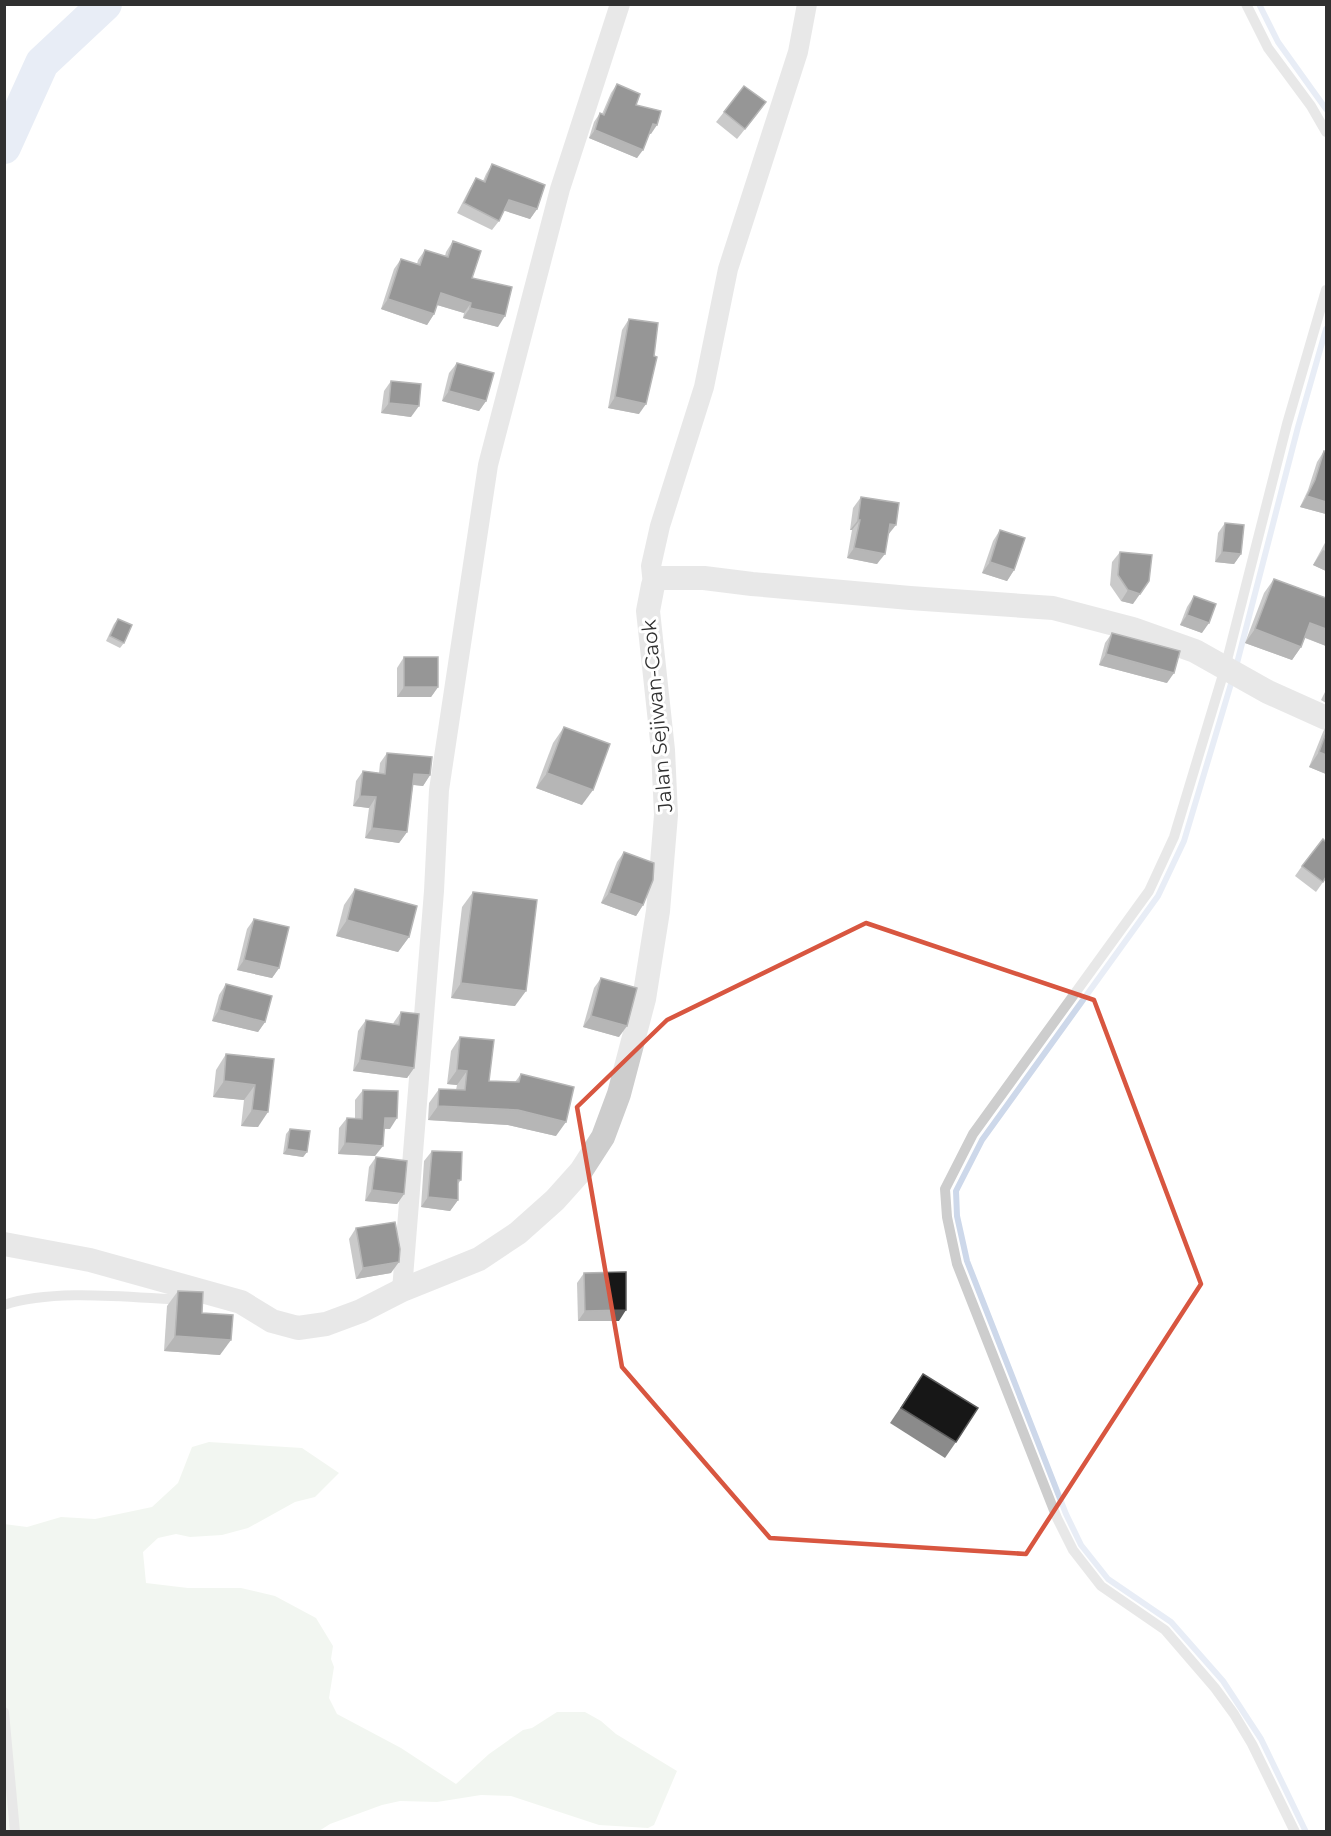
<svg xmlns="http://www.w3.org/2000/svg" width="1331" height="1836" viewBox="0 0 1331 1836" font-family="Montserrat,sans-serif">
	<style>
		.green { fill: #e3ecdf }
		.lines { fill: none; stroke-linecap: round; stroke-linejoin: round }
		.stream { stroke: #cdd8ea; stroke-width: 6 }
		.river { stroke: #cdd8ea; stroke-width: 34 }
		.service { stroke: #cdcdcd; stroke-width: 10 }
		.minor { stroke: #cdcdcd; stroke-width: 20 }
		.tertiary { stroke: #cdcdcd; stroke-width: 24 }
		.wall { fill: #8b8b8b }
		.shaded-wall { fill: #5d5d5d }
		.building { fill: #171717; stroke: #5d5d5d; stroke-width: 1.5 }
		.marked { fill: none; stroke: #d85640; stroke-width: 4.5; stroke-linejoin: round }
		.labels { text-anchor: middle; stroke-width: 6; stroke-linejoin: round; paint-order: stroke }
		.street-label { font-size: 20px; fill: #303030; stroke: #fff }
	</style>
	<rect width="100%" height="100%" fill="#fff"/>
	<polygon class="green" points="209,1442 302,1448 339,1473 315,1497 295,1502 248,1528 222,1535 190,1537 176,1534 158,1538 143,1552 146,1583 188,1588 241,1588 275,1596 316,1618 333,1646 331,1659 334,1667 329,1698 337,1714 401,1748 456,1784 489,1754 523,1730 532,1728 557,1712 585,1712 601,1721 616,1734 677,1771 654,1825 648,1828 599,1825 511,1796 481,1795 437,1802 400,1801 382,1805 330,1824 319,1831 5,1831 4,1524 27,1527 61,1517 95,1519 152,1507 178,1483 192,1447"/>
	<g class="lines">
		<g class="stream">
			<polyline points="1259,4 1278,42 1326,109"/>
			<polyline points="1236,667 1298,427 1326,329"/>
			<polyline points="1233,677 1184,841 1158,896 982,1140 956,1191 957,1216 967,1261 1066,1514 1081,1545 1108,1579 1171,1622 1223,1681 1261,1739 1306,1832"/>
		</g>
		<polyline class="river" points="4,147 42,63 105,4"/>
		<g class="service">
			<polyline points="1246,4 1268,48 1311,106 1326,132"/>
			<path d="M4,1305C55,1288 133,1298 187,1300"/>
			<polyline points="4,1712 15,1832"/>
			<polyline points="1295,1832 1252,1744 1234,1714 1215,1688 1165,1630 1101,1586 1073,1550 1057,1518 957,1264 947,1217 945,1189 973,1134 1149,891 1174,837 1225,668 1287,424 1326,290"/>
		</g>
		<g class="minor">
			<polyline points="653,585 651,566 660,526 704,387 728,269 798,52 807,4"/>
			<polyline points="402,1290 434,891 439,790 488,465 560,189 620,4"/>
		</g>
		<polyline class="tertiary" points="4,1244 90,1260 241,1302 272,1321 298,1328 326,1324 361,1311 402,1290 479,1259 518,1233 555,1200 581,1171 603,1137 619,1094 644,999 658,911 666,815 663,750 648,611 653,585 659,578 704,578 752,584 910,598 1053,608 1133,629 1195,651 1268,692 1326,718"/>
	</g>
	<g class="wall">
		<polygon points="617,84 636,105 651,134 650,133 637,158 589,138 594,122 600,113 602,114 611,93"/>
		<polygon points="724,112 758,113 737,139 716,122"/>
		<polygon points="492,164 537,209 530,219 504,210 499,221 492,230 457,213 470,188 476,178 483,181 486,174"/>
		<polygon points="453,241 498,327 463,318 464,313 437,305 434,314 427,325 381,309 394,269 401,259 417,264 418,260 425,250 445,256 446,252"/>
		<polygon points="629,319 639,414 608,408 622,330"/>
		<polygon points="457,363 486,401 479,411 442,401 449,373"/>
		<polygon points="391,381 411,417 381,413 384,391"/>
		<polygon points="1324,451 1326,514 1300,507 1308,490 1317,462"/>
		<polygon points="861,497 888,535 877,564 847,558 852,530 850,530 853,508"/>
		<polygon points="1225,523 1241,554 1234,564 1215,562 1218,533"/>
		<polygon points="1000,530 1014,570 1007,581 982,573 993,541"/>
		<polygon points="1326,541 1326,571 1313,565"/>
		<polygon points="1120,552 1133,604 1121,601 1110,585 1112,562"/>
		<polygon points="1274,579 1326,598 1326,646 1305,638 1301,647 1292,660 1245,643 1264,593"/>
		<polygon points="1194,596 1202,633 1180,625 1187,607"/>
		<polygon points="118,619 124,643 120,648 106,641 114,624"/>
		<polygon points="1112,633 1167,683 1099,665 1105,643"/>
		<polygon points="404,657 438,687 431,697 397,697 397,668"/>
		<polygon points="1326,690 1326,703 1321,700"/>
		<polygon points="1326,726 1326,774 1309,767 1323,732"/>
		<polygon points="564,727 582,805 536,788 553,743"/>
		<polygon points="387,753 430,775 423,786 413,785 407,832 399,843 365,838 369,808 353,806 356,781 363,771 379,773 380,763"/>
		<polygon points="624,852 643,905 636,916 601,903 617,862"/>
		<polygon points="1302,866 1326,878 1316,892 1295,876"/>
		<polygon points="355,889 409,937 398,952 336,936 344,905"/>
		<polygon points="473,892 515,1006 451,998 462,907"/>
		<polygon points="254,919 279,968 272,978 237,970 247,929"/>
		<polygon points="601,978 619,1037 583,1027 594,988"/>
		<polygon points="226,984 265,1022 258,1032 212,1021 219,995"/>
		<polygon points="401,1012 414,1068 407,1078 353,1071 358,1031 366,1020 393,1024 394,1022"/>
		<polygon points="460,1037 489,1081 515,1082 521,1074 556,1136 508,1125 428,1120 429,1103 439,1089 456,1090 457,1085 447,1084 451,1051"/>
		<polygon points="226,1054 274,1059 258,1127 241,1126 244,1100 213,1097 216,1070"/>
		<polygon points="363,1090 390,1129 384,1129 375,1156 338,1154 339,1128 347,1118 355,1118 355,1100"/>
		<polygon points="290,1129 307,1152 303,1157 283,1154 286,1134"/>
		<polygon points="432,1151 461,1180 458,1184 458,1200 450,1211 421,1207 424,1161"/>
		<polygon points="376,1157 404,1194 397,1204 365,1201 369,1167"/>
		<polygon points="356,1228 391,1273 356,1279 349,1239"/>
		<polygon points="584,1273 619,1321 578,1321 577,1283"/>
		<polygon points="178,1291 202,1313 220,1355 164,1351 167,1306"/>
		<polygon points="923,1374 956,1442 945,1458 890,1423"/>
	</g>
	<g class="shaded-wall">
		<polygon points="653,124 657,125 651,134 647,133"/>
		<polygon points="595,130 643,150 637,158 589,138"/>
		<polygon points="509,200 537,209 530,219 502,210"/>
		<polygon points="441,293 471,303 464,313 434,304"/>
		<polygon points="388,299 434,314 427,325 381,309"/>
		<polygon points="470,308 505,316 498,327 463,318"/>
		<polygon points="449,391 486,401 479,411 442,401"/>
		<polygon points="615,397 646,404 639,414 608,408"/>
		<polygon points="389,403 419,406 411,417 381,413"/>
		<polygon points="1307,496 1326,502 1326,514 1300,507"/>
		<polygon points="858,520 860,520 852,530 850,530"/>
		<polygon points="890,524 896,525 888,535"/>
		<polygon points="854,548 885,554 877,564 847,558"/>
		<polygon points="1323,550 1326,551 1326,571 1313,565"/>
		<polygon points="1222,552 1241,554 1234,564 1215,562"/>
		<polygon points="990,562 1014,570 1007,581 982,573"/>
		<polygon points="1128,590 1140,594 1133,604 1121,601"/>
		<polygon points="1187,615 1209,623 1202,633 1180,625"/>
		<polygon points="1310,623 1326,629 1326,646 1301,636"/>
		<polygon points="1255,629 1301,647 1292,660 1245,643"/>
		<polygon points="1106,654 1174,673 1167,683 1099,665"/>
		<polygon points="404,687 438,687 431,697 397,697"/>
		<polygon points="1319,752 1326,755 1326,774 1309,767"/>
		<polygon points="547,773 593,790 582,805 536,788"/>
		<polygon points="414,774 430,775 423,786 407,784"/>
		<polygon points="360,796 376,797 369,808 353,806"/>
		<polygon points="372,828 407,832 399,843 365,838"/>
		<polygon points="609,893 643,905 636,916 601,903"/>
		<polygon points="347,920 409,937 398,952 336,936"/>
		<polygon points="244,960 279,968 272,978 237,970"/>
		<polygon points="461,983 526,991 515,1006 451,998"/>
		<polygon points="219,1010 265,1022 258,1032 212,1021"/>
		<polygon points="591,1016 627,1026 619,1037 583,1027"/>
		<polygon points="360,1060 414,1068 407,1078 353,1071"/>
		<polygon points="457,1070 467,1071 457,1085 447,1084"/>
		<polygon points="224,1081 255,1085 244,1100 213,1097"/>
		<polygon points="438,1106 518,1110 566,1122 556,1136 508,1125 428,1120"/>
		<polygon points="252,1110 268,1112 258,1127 241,1126"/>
		<polygon points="385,1118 397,1118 390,1129 378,1128"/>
		<polygon points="345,1143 383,1146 375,1156 338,1154"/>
		<polygon points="287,1149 307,1152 303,1157 283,1154"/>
		<polygon points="372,1190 404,1194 397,1204 365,1201"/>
		<polygon points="428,1197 458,1200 450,1211 421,1207"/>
		<polygon points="399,1262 391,1273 356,1279 363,1268"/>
		<polygon points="626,1310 619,1321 578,1321 585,1311"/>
		<polygon points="175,1336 231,1340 220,1355 164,1351"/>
	</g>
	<g class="building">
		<polygon points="617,84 640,94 636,105 661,111 657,125 653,124 643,150 595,130 600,113 604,115"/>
		<polygon points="744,86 766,102 745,129 724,112"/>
		<polygon points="492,164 545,185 537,209 509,200 499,221 464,203 476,178 485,182"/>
		<polygon points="453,241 481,251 472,278 512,287 505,316 470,308 471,303 441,293 434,314 388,299 401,259 420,265 425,250 448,257"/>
		<polygon points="629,319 658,323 654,356 657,357 646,404 615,397"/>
		<polygon points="457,363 494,373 486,401 449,391"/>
		<polygon points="391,381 421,384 419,406 389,403"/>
		<polygon points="1324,451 1326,452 1326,502 1307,496 1315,480"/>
		<polygon points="861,497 899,503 896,525 890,524 885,554 854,548 860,520 858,520"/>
		<polygon points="1225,523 1244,525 1241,554 1222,552"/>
		<polygon points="1000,530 1025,538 1014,570 990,562"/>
		<polygon points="1120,552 1152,555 1149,581 1140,594 1128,590 1118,575"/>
		<polygon points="1274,579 1326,598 1326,629 1310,623 1301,647 1255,629"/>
		<polygon points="1194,596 1216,604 1209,623 1187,615"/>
		<polygon points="118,619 132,625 124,643 110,636"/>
		<polygon points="1112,633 1180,651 1174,673 1106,654"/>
		<rect x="404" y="657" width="34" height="30"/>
		<polygon points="564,727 610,744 593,790 547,773"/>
		<polygon points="1326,733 1326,755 1319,752"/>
		<polygon points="387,753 432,757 430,775 414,774 407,832 372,828 376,797 360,796 363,771 385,774"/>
		<polygon points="1323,839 1326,842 1326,877 1323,882 1302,866"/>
		<polygon points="624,852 654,863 653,880 643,905 609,893"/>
		<polygon points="355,889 417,906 409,937 347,920"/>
		<polygon points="473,892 537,900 526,991 461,983"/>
		<polygon points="254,919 289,927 279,968 244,960"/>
		<polygon points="601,978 637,988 627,1026 591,1016"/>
		<polygon points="226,984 272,996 265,1022 219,1010"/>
		<polygon points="401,1012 419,1014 414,1068 360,1060 366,1020 399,1025"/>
		<polygon points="460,1037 494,1040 489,1081 519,1082 521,1074 574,1087 566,1122 518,1110 438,1106 439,1089 465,1090 467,1071 457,1070"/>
		<polygon points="226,1054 274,1059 268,1112 252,1110 255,1085 224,1081"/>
		<polygon points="363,1090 398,1091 397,1118 385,1118 383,1146 345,1143 347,1118 362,1119"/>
		<polygon points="290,1129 310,1131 307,1152 287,1149"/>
		<polygon points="432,1151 462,1152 461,1180 458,1180 458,1200 428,1197"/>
		<polygon points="376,1157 407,1161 404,1194 372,1190"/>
		<polygon points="395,1222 400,1249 399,1262 363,1268 356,1228"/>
		<polygon points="626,1272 626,1310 585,1311 584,1273"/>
		<polygon points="178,1291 203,1292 202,1313 233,1315 231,1340 175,1336"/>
		<polygon points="923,1374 978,1408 956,1442 901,1408"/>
	</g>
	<path d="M0 0H1331V1836H0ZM866,923L1094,1000L1201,1284L1026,1554L770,1538L622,1367L577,1107L667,1020Z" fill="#fff" fill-opacity=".55" fill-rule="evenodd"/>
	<path class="marked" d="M866,923L1094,1000L1201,1284L1026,1554L770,1538L622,1367L577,1107L667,1020Z"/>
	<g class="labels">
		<g class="street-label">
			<text transform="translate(657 716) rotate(-95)" y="7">Jalan Sejiwan-Caok</text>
		</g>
	</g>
	<rect width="1331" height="1836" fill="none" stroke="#303030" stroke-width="12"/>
</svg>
